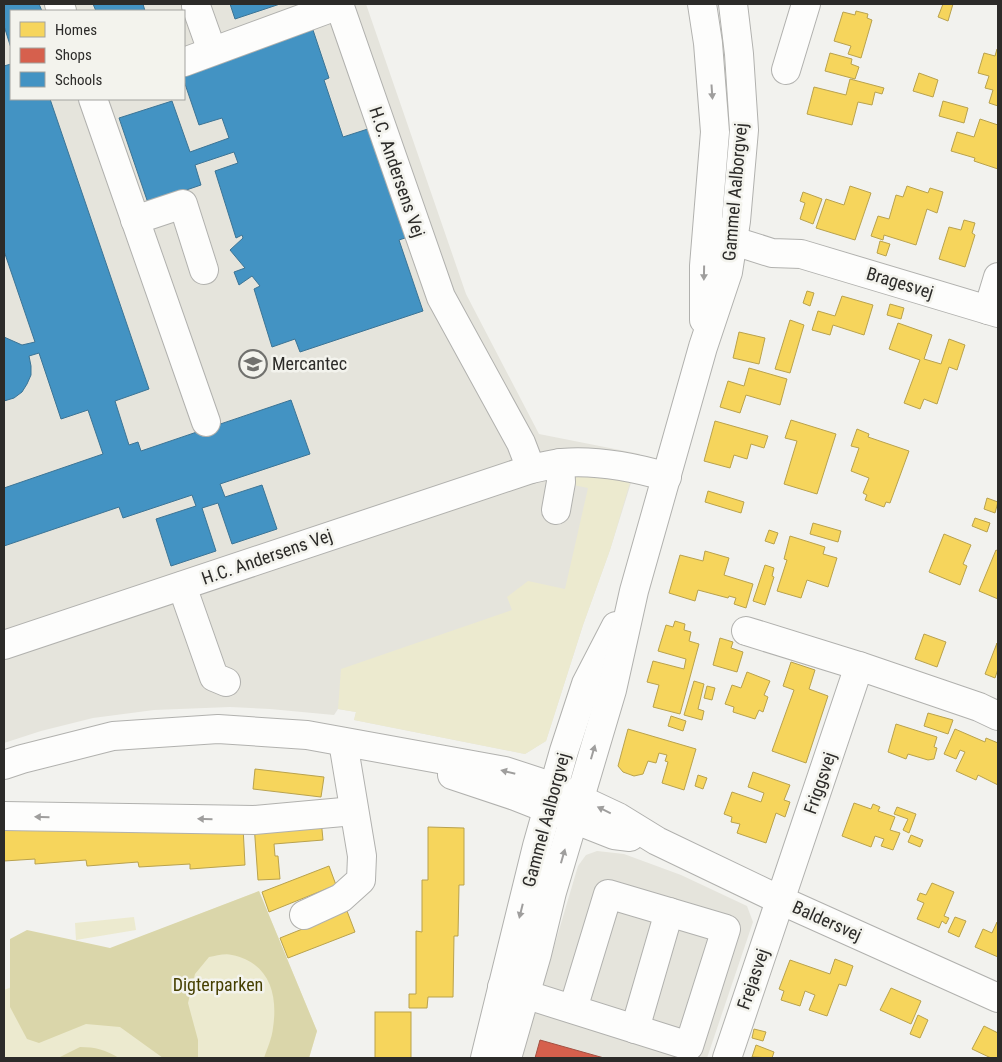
<svg xmlns="http://www.w3.org/2000/svg" width="1002" height="1062" viewBox="0 0 1002 1062" font-family="'Roboto Condensed',sans-serif">
	<style>
		.built { fill: #e5e4dc; fill-rule: evenodd }
		.green { fill: #eceacf }
		.forest { fill: #dad6aa }
		.homes { fill: #f6d55c; stroke: #b9a24d }
		.shops { fill: #d6604d; stroke: #a35042 }
		.schools { fill: #4393c3; stroke: #3c7495 }
		.lines { fill: none; stroke-linecap: round; stroke-linejoin: round }
		.minor-casing { stroke: #b1b1ae; stroke-width: 30 }
		.minor { stroke: #fdfdfc; stroke-width: 28 }
		.oneway { fill: #9f9e9d }
		.labels { text-anchor: middle; stroke-width: 5; stroke-linejoin: round; paint-order: stroke }
		.street-label { font-size: 18px; fill: #2c2b29; stroke: #f3f3ed }
		.poi-label { font-size: 18px; fill: #2c2b29; stroke: #f3f3ed; text-anchor: start }
		.park-label { font-size: 18px; fill: #453f00; stroke: #f3f3ed }
	</style>
	<rect width="100%" height="100%" fill="#f2f2ee"/>
	<g class="built">
		<path d="M4,4H366L466,294L539,434L640,454L610,550L583,625L546,741L525,754L354,720L356,712L338,709L334,715L270,709L230,707L154,710L93,718L41,731L4,743ZM11,11H184V99H11Z"/>
		<polygon points="597,851 624,854 681,875 747,906 753,922 707,1058 521,1058 578,866 586,855"/>
	</g>
	<g class="green">
		<polygon points="578,475 631,479 610,550 583,625 546,741 525,754 354,720 356,712 338,709 341,669 512,610 507,597 528,581 565,589 588,488 573,485 573,479"/>
		<polygon points="259,891 317,1031 309,1058 4,1058 4,990"/>
		<polygon points="134,917 136,930 76,940 75,923"/>
	</g>
	<g class="forest">
		<path d="M259,891L317,1031L309,1058H264C267,1049 272,1038 273,1028C278,995 270,963 232,955C225,953 216,956 209,957L195,974L188,1003L198,1040V1058H163L120,1027L86,1024L39,1043L27,1039L10,1007V939L27,930L110,948Z"/>
		<path d="M80,1047C95,1047 106,1050 119,1058H58Z"/>
	</g>
	<g class="homes">
		<polygon points="943,4 953,4 948,21 938,17"/>
		<polygon points="856,11 868,14 867,18 872,20 861,58 848,54 851,46 834,41 843,12 855,15"/>
		<polygon points="997,49 998,49 998,106 989,103 993,90 985,88 989,76 978,73 984,53 995,56"/>
		<polygon points="830,53 852,59 851,64 859,67 855,79 825,71"/>
		<polygon points="919,73 938,80 933,97 913,91"/>
		<polygon points="850,79 884,88 882,94 875,92 872,105 858,102 852,125 807,114 814,87 846,95"/>
		<polygon points="943,101 968,108 964,123 939,116"/>
		<polygon points="980,119 998,125 998,169 974,161 975,158 951,151 957,132 974,137"/>
		<polygon points="850,186 871,193 855,240 816,228 826,199 844,205"/>
		<polygon points="907,186 928,193 930,188 943,192 937,213 927,209 916,245 884,235 883,240 871,236 878,216 889,219 896,195 903,197"/>
		<polygon points="803,192 822,199 813,224 800,219 805,203 800,201"/>
		<polygon points="964,220 975,223 972,233 975,235 965,267 939,259 949,227 961,230"/>
		<polygon points="880,241 890,244 886,256 877,253"/>
		<polygon points="807,291 814,293 810,306 803,303"/>
		<polygon points="842,296 873,305 864,335 833,325 830,335 812,330 818,311 835,316"/>
		<polygon points="890,304 904,308 901,319 887,315"/>
		<polygon points="790,320 804,325 790,373 775,369"/>
		<polygon points="898,323 932,335 924,359 941,364 949,339 965,345 957,370 949,367 937,404 924,399 920,409 904,403 920,360 889,349"/>
		<polygon points="739,332 765,338 759,364 733,358"/>
		<polygon points="749,368 787,379 780,405 746,395 740,413 720,407 728,381 744,386"/>
		<polygon points="791,420 836,434 817,494 784,484 797,441 785,438"/>
		<polygon points="715,421 768,436 764,448 751,444 747,459 734,455 730,468 704,461"/>
		<polygon points="857,429 869,434 868,437 909,451 890,503 886,502 884,507 865,500 867,495 863,493 869,478 851,471 859,448 851,446"/>
		<polygon points="708,491 744,502 741,513 705,502"/>
		<polygon points="987,498 998,502 995,513 984,509"/>
		<polygon points="975,518 990,523 987,532 972,526"/>
		<polygon points="813,523 841,531 838,542 810,534"/>
		<polygon points="769,530 778,533 774,544 765,541"/>
		<polygon points="944,534 971,545 963,564 967,566 960,585 929,572"/>
		<polygon points="790,536 825,547 823,554 837,558 828,587 807,580 801,598 777,591 787,560 784,559"/>
		<polygon points="996,550 998,551 998,599 979,591"/>
		<polygon points="705,551 729,558 724,575 753,584 746,608 734,604 736,598 729,596 728,598 698,590 695,601 669,593 680,555 703,561"/>
		<polygon points="765,565 774,568 772,576 774,577 765,605 753,601"/>
		<polygon points="675,621 685,624 684,630 691,632 689,641 699,644 680,714 653,707 659,685 647,682 653,661 684,669 686,659 658,651 666,625 673,627"/>
		<polygon points="924,634 946,642 937,667 915,659"/>
		<polygon points="720,638 733,642 731,648 743,652 737,672 713,665"/>
		<polygon points="997,643 998,669 995,678 985,674"/>
		<polygon points="791,662 815,670 809,689 828,696 806,763 772,751 794,690 783,686"/>
		<polygon points="747,672 770,681 764,695 768,697 763,712 759,710 755,719 733,712 734,707 725,704 732,685 741,688"/>
		<polygon points="694,681 704,684 698,709 704,711 702,720 684,715"/>
		<polygon points="707,686 715,688 712,700 704,698"/>
		<polygon points="928,713 953,720 948,734 924,726"/>
		<polygon points="671,716 686,721 683,731 668,726"/>
		<polygon points="896,724 937,737 934,747 937,748 934,759 928,760 908,754 906,759 888,752"/>
		<polygon points="628,729 696,749 684,790 662,783 668,762 665,761 667,755 659,753 656,763 648,761 643,774 634,776 623,772 618,766"/>
		<polygon points="955,729 985,742 986,738 998,743 998,785 978,775 976,780 956,771 965,752 960,750 956,759 944,754"/>
		<polygon points="255,769 324,777 321,797 253,789"/>
		<polygon points="753,772 790,785 784,800 790,802 785,817 776,813 766,843 737,833 740,824 731,822 732,817 724,814 732,792 761,802 764,793 748,787"/>
		<polygon points="698,775 707,778 703,789 695,786"/>
		<polygon points="854,803 871,809 873,804 880,807 878,811 895,817 890,830 900,833 893,850 881,846 884,839 875,836 871,847 842,836"/>
		<polygon points="897,807 916,814 909,833 903,830 908,819 894,814"/>
		<polygon points="321,819 323,840 274,844 275,856 278,856 280,879 258,880 254,824"/>
		<polygon points="4,824 243,827 245,865 190,869 190,864 139,867 138,862 87,866 86,860 35,864 35,859 4,861"/>
		<polygon points="428,827 464,828 464,885 459,885 458,936 454,936 453,997 428,997 427,1008 409,1008 409,994 416,994 416,931 422,932 422,880 428,880"/>
		<polygon points="911,835 923,840 920,847 908,842"/>
		<polygon points="329,866 336,885 269,912 262,892"/>
		<polygon points="932,883 954,892 944,916 949,918 946,924 942,921 939,928 917,919 924,903 917,900 920,893 926,895"/>
		<polygon points="347,911 355,932 288,958 280,938"/>
		<polygon points="955,917 966,921 959,937 948,932"/>
		<polygon points="997,922 998,923 998,957 975,947 983,929 992,933"/>
		<polygon points="835,959 853,966 846,986 839,984 827,1016 809,1010 815,995 805,991 800,1006 781,1000 784,991 779,989 790,960 830,974"/>
		<polygon points="891,988 921,1001 911,1024 880,1010"/>
		<rect x="375" y="1012" width="36" height="46"/>
		<polygon points="918,1015 928,1020 920,1038 910,1034"/>
		<polygon points="984,1026 998,1033 998,1058 991,1058 972,1049"/>
		<polygon points="754,1029 766,1032 763,1041 752,1038"/>
		<polygon points="756,1045 774,1052 772,1058 752,1057"/>
	</g>
	<polygon class="shops" points="540,1040 604,1058 535,1058"/>
	<g class="schools">
		<polygon points="4,4 39,4 42,11 11,11 11,48 4,26"/>
		<polygon points="93,4 143,4 145,11 96,11"/>
		<polygon points="230,4 280,4 235,19"/>
		<polygon points="312,27 329,78 324,80 343,137 374,127 411,236 399,240 423,311 300,352 295,339 272,347 254,289 260,286 252,276 239,285 234,272 245,268 230,250 243,238 242,235 236,238 215,171 238,163 234,152 195,165 201,185 148,203 119,118 172,101 190,152 229,138 222,118 199,125 184,81 184,70"/>
		<polygon points="11,64 11,99 50,99 149,389 115,401 129,445 138,442 141,451 291,400 310,454 220,484 225,497 262,485 277,529 232,544 218,503 202,508 216,551 171,566 156,519 196,506 192,495 123,518 119,507 4,546 4,488 103,454 88,410 61,419 39,353 29,356 31,366 31,375 27,384 22,392 14,398 4,401 4,337 22,345 35,342 4,251 4,66"/>
	</g>
	<g class="lines">
		<defs>
			<g id="minor">
				<polyline points="59,4 62,11"/>
				<polyline points="339,4 441,297 521,443 531,469"/>
				<polyline points="702,4 708,43 715,132 704,266 704,320"/>
				<polyline points="196,6 212,51"/>
				<polyline points="184,62 339,5"/>
				<polyline points="786,70 806,4"/>
				<polyline points="93,99 206,422"/>
				<polyline points="135,220 183,204 204,270"/>
				<polyline points="718,231 734,241 772,253 801,254 998,313"/>
				<polyline points="988,310 998,277"/>
				<polyline points="556,510 561,482 560,463"/>
				<polyline points="182,586 214,677 226,682"/>
				<polyline points="746,631 859,666"/>
				<path d="M4,645L531,469C541,467 552,464 562,463C598,460 633,467 667,477"/>
				<polyline points="4,765 22,759 113,736 218,729 307,735 505,771 554,787 618,817 657,841 780,900 998,998"/>
				<polyline points="452,775 515,796 614,835 630,837"/>
				<polyline points="4,816 254,820 354,811"/>
				<polyline points="304,915 341,898 361,880 362,856 343,742"/>
				<polyline points="502,987 689,1046 726,929 608,894 573,1009"/>
				<polyline points="635,1029 669,912"/>
				<polyline points="485,1058 537,846 564,751 586,684 616,626"/>
				<polyline points="507,1058 537,954 552,892 612,690 634,591 703,347 728,272 736,221 744,130 739,54 733,4"/>
				<polyline points="727,1058 859,666 979,707 998,716"/>
			</g>
		</defs>
		<use href="#minor" class="minor-casing"/>
		<use href="#minor" class="minor"/>
	</g>
	<defs><path id="oneway-solid" d="M-6-.8H1V-3.2L6.5 0L1 3.2V.8H-6Z" transform="scale(1.25)"/></defs>
	<g class="oneway">
		<use href="#oneway-solid" transform="translate(712 92) rotate(86)"/>
		<use href="#oneway-solid" transform="translate(704 273) rotate(91)"/>
		<use href="#oneway-solid" transform="translate(593 752) rotate(-74)"/>
		<use href="#oneway-solid" transform="translate(508 772) rotate(-166)"/>
		<use href="#oneway-solid" transform="translate(604 810) rotate(-154)"/>
		<use href="#oneway-solid" transform="translate(42 817) rotate(-179)"/>
		<use href="#oneway-solid" transform="translate(205 819) rotate(-179)"/>
		<use href="#oneway-solid" transform="translate(563 856) rotate(-74)"/>
		<use href="#oneway-solid" transform="translate(521 911) rotate(104)"/>
	</g>
	<defs>
		<symbol id="school-ring" viewBox="-11 -11 22 22"><circle r="9.5" fill="#f3f3ed" stroke="#71716e" stroke-width="1.5"/><path d="M0-5L7-2L0 1L-7-2ZM-4 1L0 2.5L4 1V4Q0 6-4 4Z" fill="#71716e"/></symbol>
	</defs>
	<g fill-rule="evenodd">
		<use href="#school-ring" x="237" y="348" width="32" height="32"/>
	</g>
	<g class="labels">
		<g class="street-label">
			<text transform="translate(397 172) rotate(71)" y="6">H.C. Andersens Vej</text>
			<text transform="translate(735 192) rotate(-85)" y="6">Gammel Aalborgvej</text>
			<text transform="translate(900 283) rotate(17)" y="6">Bragesvej</text>
			<text transform="translate(267 557) rotate(-19)" y="6">H.C. Andersens Vej</text>
			<text transform="translate(820 783) rotate(-71)" y="6">Friggsvej</text>
			<text transform="translate(546 820) rotate(-75)" y="6">Gammel Aalborgvej</text>
			<text transform="translate(827 921) rotate(24)" y="6">Baldersvej</text>
			<text transform="translate(753 979) rotate(-71)" y="6">Frejasvej</text>
		</g>
		<g class="poi-label">
			<text x="272" y="370">Mercantec</text>
		</g>
		<g class="park-label">
			<text x="218" y="991">Digterparken</text>
		</g>
	</g>
	<rect width="1002" height="1062" fill="none" stroke="#2c2b29" stroke-width="10"/>
	<rect x="10" y="10" width="175" height="90" fill="#f3f3ed" stroke="#a3a39f"/>
	<rect x="20" y="22" width="25" height="15" fill="#f6d55c" stroke="#a3a39f"/>
	<text x="55" y="35" font-size="15" fill="#2c2b29">Homes</text>
	<rect x="20" y="48" width="25" height="15" fill="#d6604d" stroke="#a3a39f"/>
	<text x="55" y="60" font-size="15" fill="#2c2b29">Shops</text>
	<rect x="20" y="72" width="25" height="15" fill="#4393c3" stroke="#a3a39f"/>
	<text x="55" y="85" font-size="15" fill="#2c2b29">Schools</text>
</svg>
